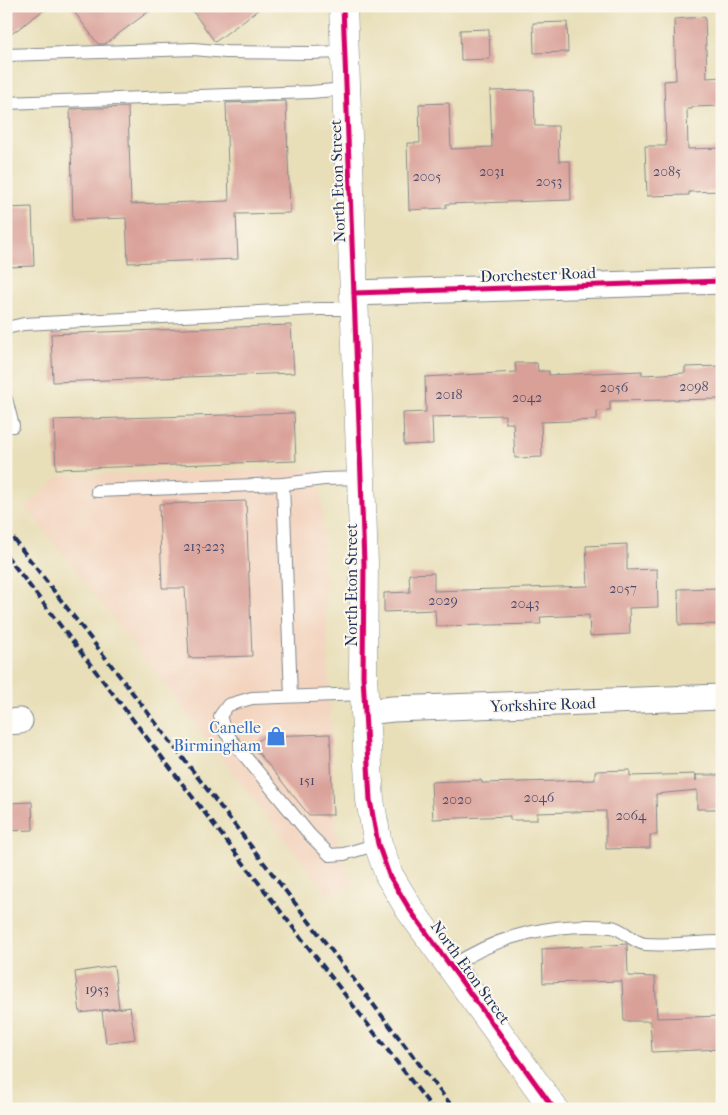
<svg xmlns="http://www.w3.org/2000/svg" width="728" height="1115" viewBox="0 0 728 1115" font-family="'IM FELL French Canon',serif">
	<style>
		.built { fill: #f3d4bf }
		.building { fill: #d9a098 }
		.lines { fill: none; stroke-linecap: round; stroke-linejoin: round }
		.service-casing { stroke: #82878c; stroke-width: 14 }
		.minor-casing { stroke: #82878c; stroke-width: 27 }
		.tertiary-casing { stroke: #82878c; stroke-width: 29 }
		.service { stroke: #fff; stroke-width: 12 }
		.minor { stroke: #fff; stroke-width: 25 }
		.tertiary { stroke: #fff; stroke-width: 28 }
		.rail { stroke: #1b2f5e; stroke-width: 4; stroke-dasharray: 8 4; stroke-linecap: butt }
		.cycleway-casing { stroke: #fbf7ec; stroke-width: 8 }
		.cycleway { stroke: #d6006c; stroke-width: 5 }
		.labels { text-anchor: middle; stroke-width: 4; stroke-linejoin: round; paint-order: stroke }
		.number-label { font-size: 14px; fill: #4a4b6c }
		.street-label { font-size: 16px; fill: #1b2f5e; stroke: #fbf7ec }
		.shop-label { font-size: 16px; fill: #366cbe; stroke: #fbf7ec; text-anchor: end }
	</style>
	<rect width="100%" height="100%" fill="#fbf7ec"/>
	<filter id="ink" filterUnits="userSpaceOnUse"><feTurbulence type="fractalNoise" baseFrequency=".02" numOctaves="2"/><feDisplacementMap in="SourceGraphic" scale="10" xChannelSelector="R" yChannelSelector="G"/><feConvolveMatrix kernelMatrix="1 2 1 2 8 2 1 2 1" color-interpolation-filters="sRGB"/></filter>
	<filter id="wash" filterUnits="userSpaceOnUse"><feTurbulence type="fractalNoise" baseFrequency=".0096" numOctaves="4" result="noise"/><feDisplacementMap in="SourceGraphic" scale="20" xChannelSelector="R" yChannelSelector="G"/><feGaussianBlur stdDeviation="1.12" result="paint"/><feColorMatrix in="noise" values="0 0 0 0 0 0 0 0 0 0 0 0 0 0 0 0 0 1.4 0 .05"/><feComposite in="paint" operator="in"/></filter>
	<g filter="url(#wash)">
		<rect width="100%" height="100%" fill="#e8dfb9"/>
		<polygon class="built" points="320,468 335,824 337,840 344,865 354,885 328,895 26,507 60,476"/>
		<g id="blocks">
			<g class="building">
				<polygon points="6,6 49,6 6,38"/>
				<polygon points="70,6 156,6 105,44 98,44"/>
				<polygon points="189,6 263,6 215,42"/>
				<polygon points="705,17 707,78 722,77 722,106 692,107 692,109 687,109 688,149 722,148 722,191 689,192 689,195 647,196 645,146 666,146 664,81 676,80 674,19"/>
				<polygon points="567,22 568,52 534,53 533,23"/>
				<polygon points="489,29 490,59 461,60 460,30"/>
				<polygon points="534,90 535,126 558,126 559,161 570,161 571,200 446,204 446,208 409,210 407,143 420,143 419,104 449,103 451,149 492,147 490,91"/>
				<polygon points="286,101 290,213 236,214 238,259 128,263 126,218 73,220 70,109 128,107 131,204 229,201 226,103"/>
				<polygon points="32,207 34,266 6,267 6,208"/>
				<polygon points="291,325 294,373 53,382 51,334"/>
				<polygon points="515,363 537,363 538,371 549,371 549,375 642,371 642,375 685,373 685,367 722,366 722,399 610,401 610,410 597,411 597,420 541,422 542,457 515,458 513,423 505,423 505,415 432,417 433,444 404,445 403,413 426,412 425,377 516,372"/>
				<polygon points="294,413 296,461 56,469 54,420"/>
				<polygon points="246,501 252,656 189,658 185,588 162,588 159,504"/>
				<polygon points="627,544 627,570 657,569 658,607 629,608 630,634 590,636 589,615 540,617 541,624 436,626 435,610 384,612 384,593 410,592 409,574 434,573 434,591 588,586 586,546"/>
				<polygon points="722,588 722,624 679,625 678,589"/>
				<polygon points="330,734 333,815 309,815 253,746 264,736"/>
				<polygon points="630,770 630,776 696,774 696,781 696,775 722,775 722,809 697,809 697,790 656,794 657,835 650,835 650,848 606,849 606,811 537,813 537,820 510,820 510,816 433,819 431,782 481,780 482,783 595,780 595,771"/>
				<polygon points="32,802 33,830 6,831 6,803"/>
				<polygon points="627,944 628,976 655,977 657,1018 722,1016 722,1049 652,1052 650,1021 624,1021 622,981 543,983 542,949"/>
				<polygon points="114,966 119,1008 80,1013 75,972"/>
				<polygon points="130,1007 135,1039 106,1043 102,1011"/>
			</g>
		</g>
	</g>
	<g filter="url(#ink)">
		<use href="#blocks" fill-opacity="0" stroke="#82878c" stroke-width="1"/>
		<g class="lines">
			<defs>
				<g id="service">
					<polyline points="6,55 194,49 226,52 309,53 345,52"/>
					<polyline points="6,103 311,92 346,89"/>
					<polyline points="6,328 24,324 319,309 355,309"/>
					<polyline points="6,399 13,426"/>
					<polyline points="283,484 291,696"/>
					<polyline points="97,491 283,484 324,479 361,478"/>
					<polyline points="364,694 252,698 228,705 220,716 225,732 310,835 330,855 344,854 378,844"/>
					<path d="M451,967C497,935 555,922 611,927C623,928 633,943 645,944C670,946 697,942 722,942"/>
				</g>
				<g id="minor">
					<polyline points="354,293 722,281"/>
					<polyline points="365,712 393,709 722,697"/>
					<polyline points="6,722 20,721"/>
				</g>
				<polyline id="tertiary" points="343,6 361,478 364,564 363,676 370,800 378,844 389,875 410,910 554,1109"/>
			</defs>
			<use href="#service" class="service-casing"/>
			<use href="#minor" class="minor-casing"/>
			<use href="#tertiary" class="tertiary-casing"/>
			<use href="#service" class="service"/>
			<use href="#minor" class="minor"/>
			<use href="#tertiary" class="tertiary"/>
			<g class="rail">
				<polyline points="6,529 454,1109"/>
				<polyline points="6,555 433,1109"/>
			</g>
			<defs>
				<g id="cycleway">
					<polyline points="343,6 361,478 364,564 363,676 370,800 378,844 389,875 410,910 554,1109"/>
					<polyline points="354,293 722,281"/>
				</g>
			</defs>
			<use href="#cycleway" class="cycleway-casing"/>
			<use href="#cycleway" class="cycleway"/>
		</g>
	</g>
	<defs>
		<symbol id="shop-bare" viewBox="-9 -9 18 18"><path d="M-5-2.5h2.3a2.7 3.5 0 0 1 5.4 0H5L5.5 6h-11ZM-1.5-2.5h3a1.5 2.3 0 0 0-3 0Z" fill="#3f7fe0" stroke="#fbf7ec" stroke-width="2.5" paint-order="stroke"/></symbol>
	</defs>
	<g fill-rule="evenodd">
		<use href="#shop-bare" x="262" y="722" width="28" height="28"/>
	</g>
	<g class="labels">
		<g class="number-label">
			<text x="492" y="176">2031</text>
			<text x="667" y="176">2085</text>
			<text x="427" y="181">2005</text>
			<text x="549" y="186">2053</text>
			<text x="694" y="391">2098</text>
			<text x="614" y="392">2056</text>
			<text x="449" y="399">2018</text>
			<text x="527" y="402">2042</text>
			<text x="204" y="551">213-223</text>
			<text x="623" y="593">2057</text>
			<text x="443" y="605">2029</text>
			<text x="525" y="608">2043</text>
			<text x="307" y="785">151</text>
			<text x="539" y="802">2046</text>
			<text x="457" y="804">2020</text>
			<text x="631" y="820">2064</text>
			<text x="97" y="994">1953</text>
		</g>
		<g class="street-label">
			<text transform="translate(337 181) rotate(-92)" y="6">North Eton Street</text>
			<text transform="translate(538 274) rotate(-2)" y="6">Dorchester Road</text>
			<text transform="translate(351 585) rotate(-90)" y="6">North Eton Street</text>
			<text transform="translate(543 704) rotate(-2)" y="6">Yorkshire Road</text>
			<text transform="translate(471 972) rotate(54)" y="6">North Eton Street</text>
		</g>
		<g class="shop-label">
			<text x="261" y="733">Canelle<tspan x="261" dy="18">Birmingham</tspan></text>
		</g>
	</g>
	<rect width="728" height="1115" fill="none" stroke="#fbf7ec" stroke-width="25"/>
</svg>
